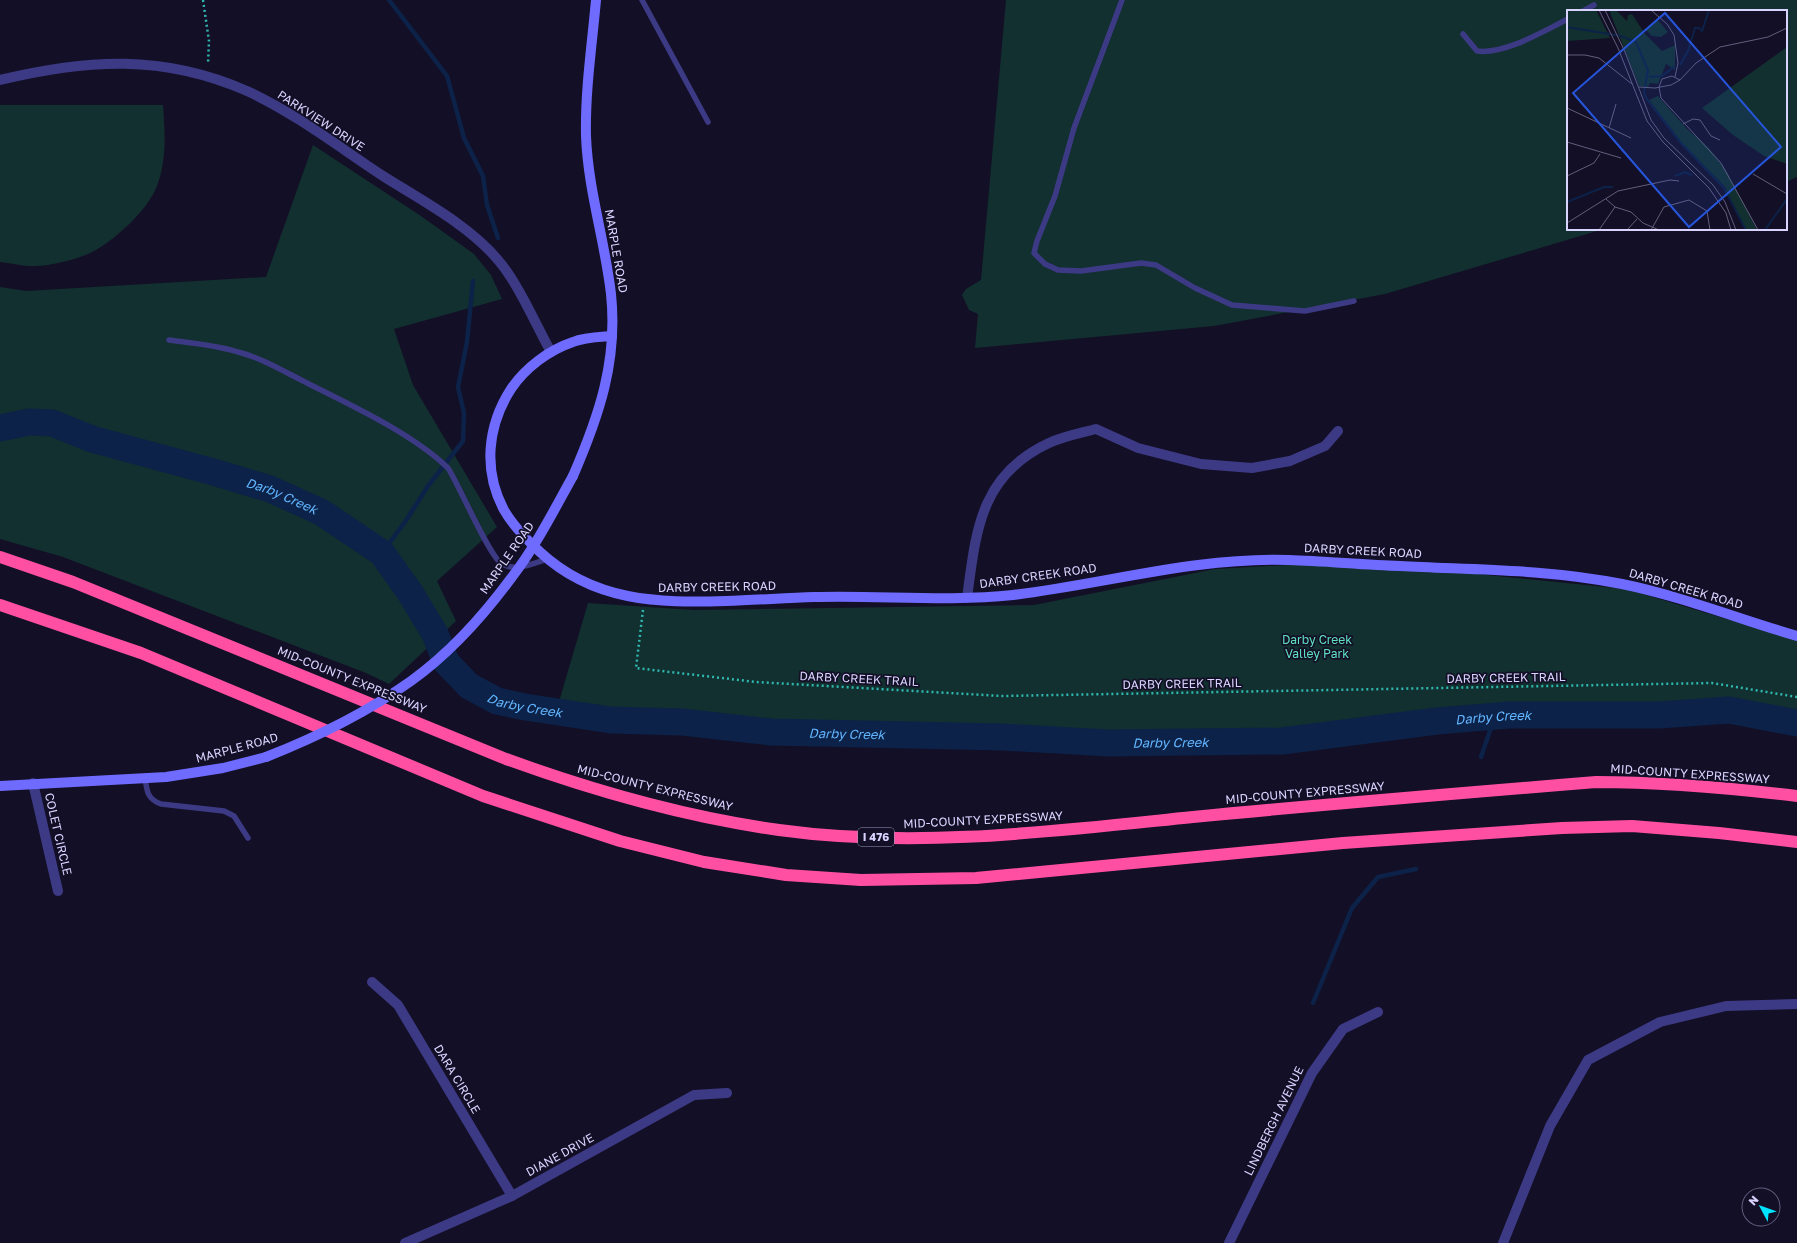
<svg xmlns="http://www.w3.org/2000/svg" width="1797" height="1243" viewBox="0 0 1797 1243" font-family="'Golos Text',sans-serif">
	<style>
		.green { fill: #12302f }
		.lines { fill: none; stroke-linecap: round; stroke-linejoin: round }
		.stream { stroke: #0c2248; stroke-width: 4.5 }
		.river { stroke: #0c2248; stroke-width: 27 }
		.path { stroke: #2fb8b0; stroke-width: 2.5; stroke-dasharray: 2 3; stroke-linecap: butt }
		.lane { stroke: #3d3a85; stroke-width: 5.5 }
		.street { stroke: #3d3a85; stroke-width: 10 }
		.secondary { stroke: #6f6bff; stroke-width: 10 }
		.highway { stroke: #ff4fa3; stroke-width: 12 }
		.secondary-bridge { stroke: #6f6bff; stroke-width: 10 }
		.labels { text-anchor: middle; stroke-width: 3.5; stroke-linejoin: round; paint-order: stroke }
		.shield { fill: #130f26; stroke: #9e99be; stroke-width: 1 }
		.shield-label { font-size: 11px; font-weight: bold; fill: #d9d4ff }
		.street-label { font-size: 12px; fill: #d9d4ff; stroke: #130f26 }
		.park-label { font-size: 12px; fill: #5fe0c0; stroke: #130f26 }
		.water-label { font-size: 13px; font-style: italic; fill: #62b6ff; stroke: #130f26 }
		.inset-river { fill: none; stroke: #0c2248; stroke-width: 2 }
		.inset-road { fill: none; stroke: #625e7d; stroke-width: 1 }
		.view { fill: #2655da; fill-opacity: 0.15; stroke: #2655da; stroke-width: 2 }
		.inset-edge { fill: none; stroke: #d9d4ff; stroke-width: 2 }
	</style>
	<rect width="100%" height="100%" fill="#130f26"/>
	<g class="green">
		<polygon points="1006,0 1797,0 1797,177 1786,182 1786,11 1568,11 1568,229 1604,229 1385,294 1214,326 975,348 978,314 969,310 962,295 966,289 981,280"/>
		<path d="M0,105H163C165,132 167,160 157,186C148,210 114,241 92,252C79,259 51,266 36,266C25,267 12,263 0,262Z"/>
		<polygon points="313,145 421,216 474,254 491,275 502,299 394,329 413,385 497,527 437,581 456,621 389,684 366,673 63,557 0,539 0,287 26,291 266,277"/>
		<polygon points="1324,563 1477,574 1626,589 1797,640 1797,717 1730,704 1480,710 1329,730 1122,737 912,727 739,722 558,705 588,603 694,610 1034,605 1215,569"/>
	</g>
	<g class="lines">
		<g class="stream">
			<polyline points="389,0 447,76 464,138 483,176 487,205 498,238"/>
			<polyline points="382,553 407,519 428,486 463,441 464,413 458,387 467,342 473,281"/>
			<polyline points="1481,757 1495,716"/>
			<polyline points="1313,1003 1352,908 1378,877 1416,869"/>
		</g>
		<path class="river" id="s1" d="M0,428L29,422L52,423L92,439L217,473L270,489L321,512L382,553L411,594L435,634L446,662L469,686L497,701L525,707L611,720L682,722L771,732L1003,737L1108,743L1282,741L1437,721L1509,715H1659L1729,710L1797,723"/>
		<g class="path">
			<polyline points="203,0 209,41 208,64"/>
			<polyline points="643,610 636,668 756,682 1002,696 1712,683 1797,697"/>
		</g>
		<g class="lane">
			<polyline points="642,0 708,122"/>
			<polyline points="1122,0 1074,128 1055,196 1037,241 1034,253 1045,264 1058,270 1081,271 1141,263 1156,265 1195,288 1232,305 1305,311 1354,301"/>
			<polyline points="1583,11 1594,5"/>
			<path d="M1463,34L1477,51C1504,55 1544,31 1568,19"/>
			<path d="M169,340C191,343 216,345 238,352C262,358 285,372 307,383C351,405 413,434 448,468C459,485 490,558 502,564C515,572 534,563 547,559"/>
			<path d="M145,778C147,791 147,799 161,804L224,811L234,816L248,838"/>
		</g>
		<g class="street">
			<path d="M0,80C87,59 163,54 247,91C295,113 339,147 383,176C421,200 469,225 498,260C518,283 536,325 551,352"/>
			<path d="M967,598C976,531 980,475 1049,443C1064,436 1081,433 1096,429L1138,448L1201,464L1252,468L1290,461L1325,446L1338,431"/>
			<polyline points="33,783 58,891"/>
			<polyline points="372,982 398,1005 512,1196"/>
			<polyline points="405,1243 512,1196 694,1095 727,1093"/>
			<polyline points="1229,1243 1312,1073 1343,1029 1378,1012"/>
			<polyline points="1503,1243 1550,1126 1588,1060 1660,1022 1726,1006 1797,1004"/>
		</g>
		<g class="secondary">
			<path d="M612,336C600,337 585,337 573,342C549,350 525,368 511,389C487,426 483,471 504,510C513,526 526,539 540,552C594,602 658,603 726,601C756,600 785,598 814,597C880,595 947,602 1013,595C1105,584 1195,557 1289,560C1326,561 1363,565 1400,566C1474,570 1548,569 1622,584C1681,596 1739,619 1797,636"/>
			<path d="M573,476C599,416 618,361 611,294C605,241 588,190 586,136C585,91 592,45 596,0"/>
			<polyline points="0,786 166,777 223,768 266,757"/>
		</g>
		<g class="highway">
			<path d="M0,557L73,582L506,759C594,791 685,817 779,830C916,849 1056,831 1193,817C1327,804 1461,793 1596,782C1663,782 1730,788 1797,796"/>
			<polyline points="0,605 141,653 483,796 620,841 704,862 786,875 861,880 976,878 1343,843 1562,828 1632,826 1719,833 1797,842"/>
		</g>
		<path class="secondary-bridge" d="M266,757C317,737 366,713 411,681C450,653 484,615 512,577C536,546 554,510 573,476"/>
	</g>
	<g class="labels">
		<rect class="shield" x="858" y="828" width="36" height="18" rx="3"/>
		<g class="shield-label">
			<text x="876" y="841">I 476</text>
		</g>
		<g class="street-label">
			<text transform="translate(321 121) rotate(33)" y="4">PARKVIEW DRIVE</text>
			<text transform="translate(616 251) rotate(80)" y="4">MARPLE ROAD</text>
			<text transform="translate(1363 551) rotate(3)" y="4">DARBY CREEK ROAD</text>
			<text transform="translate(507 558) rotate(-55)" y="4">MARPLE ROAD</text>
			<text transform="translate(1038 576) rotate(-8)" y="4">DARBY CREEK ROAD</text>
			<text transform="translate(717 587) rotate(-1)" y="4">DARBY CREEK ROAD</text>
			<text transform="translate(1686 589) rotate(16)" y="4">DARBY CREEK ROAD</text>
			<text transform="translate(1506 678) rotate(-1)" y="4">DARBY CREEK TRAIL</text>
			<text transform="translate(859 679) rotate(3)" y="4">DARBY CREEK TRAIL</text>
			<text transform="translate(352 680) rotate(22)" y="4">MID-COUNTY EXPRESSWAY</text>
			<text transform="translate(1182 684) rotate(-1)" y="4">DARBY CREEK TRAIL</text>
			<text transform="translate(237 748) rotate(-15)" y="4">MARPLE ROAD</text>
			<text transform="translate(1690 774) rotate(4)" y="4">MID-COUNTY EXPRESSWAY</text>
			<text transform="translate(655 788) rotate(14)" y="4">MID-COUNTY EXPRESSWAY</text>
			<text transform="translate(1305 793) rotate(-5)" y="4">MID-COUNTY EXPRESSWAY</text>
			<text transform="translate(983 820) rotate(-3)" y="4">MID-COUNTY EXPRESSWAY</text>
			<text transform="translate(58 834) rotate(77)" y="4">COLET CIRCLE</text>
			<text transform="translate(457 1079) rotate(59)" y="4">DARA CIRCLE</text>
			<text transform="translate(1274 1121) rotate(-64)" y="4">LINDBERGH AVENUE</text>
			<text transform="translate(560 1155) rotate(-29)" y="4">DIANE DRIVE</text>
		</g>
		<g class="park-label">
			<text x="1317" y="644">Darby Creek<tspan x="1317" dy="14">Valley Park</tspan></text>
		</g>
		<g class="water-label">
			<text dy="5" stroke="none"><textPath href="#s1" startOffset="294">Darby Creek</textPath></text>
			<text dy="5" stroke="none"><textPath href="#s1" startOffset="630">Darby Creek</textPath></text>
			<text dy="5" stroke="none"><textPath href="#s1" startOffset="1602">Darby Creek</textPath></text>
			<text dy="5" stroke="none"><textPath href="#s1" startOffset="954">Darby Creek</textPath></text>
			<text dy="5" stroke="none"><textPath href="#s1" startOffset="1278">Darby Creek</textPath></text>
		</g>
	</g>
	<g transform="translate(1567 10)">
		<rect width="220" height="220" fill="#130f26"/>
		<path d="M0,0H29L43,28L0,31ZM42,0H49L60,11L61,5L65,4L78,24L95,41L108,35V60L99,54L91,74L83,73L81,77L72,76ZM90,9L101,22L94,27L85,26L79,20ZM220,37V154L197,146L166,125L135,98ZM91,86L120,119L142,138L160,162L190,220H179L158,177L116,134L82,90Z" fill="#12302f"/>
		<path class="inset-river" d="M0,17L54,26L69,32L81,60L77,82L79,88L114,133L157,178L179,220M113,55L121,41L128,18H132L135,21L142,0M82,67L95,66L108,56M108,166L118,162L125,165M0,192L37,177H46M198,220L220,189"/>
		<path class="inset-road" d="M32,0L51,38L80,111L96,132L142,178L159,203L164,220M38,0L58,42L84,110L97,128L146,175L158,192L169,220M84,0L100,14L107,25L111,53L108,67M0,45H18L32,48L65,74M113,70L105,66L95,69L92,77L94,88L154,153L191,220M72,77L88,78L104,75L113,70L129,53L153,37L201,27L220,18M0,98L64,128M116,114L126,109L133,110L144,126L153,130M42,118L49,94M0,132L54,148M186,164L220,184M0,166L27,153L33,144M39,189L48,197L64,202L76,213L92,220M0,213L51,181L103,170L112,171M32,220L48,197M60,220L70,209M84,220L97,197L122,190L140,201L143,220"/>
		<path class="view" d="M98,3L214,137L122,217L6,83Z"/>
		<rect width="220" height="220" class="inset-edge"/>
	</g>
	<g transform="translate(1761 1207) rotate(311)"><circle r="19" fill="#130f26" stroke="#625e7d"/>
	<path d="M0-3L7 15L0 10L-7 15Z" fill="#00e5ff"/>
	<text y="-6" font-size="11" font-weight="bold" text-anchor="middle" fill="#d9d4ff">N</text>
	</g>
</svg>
